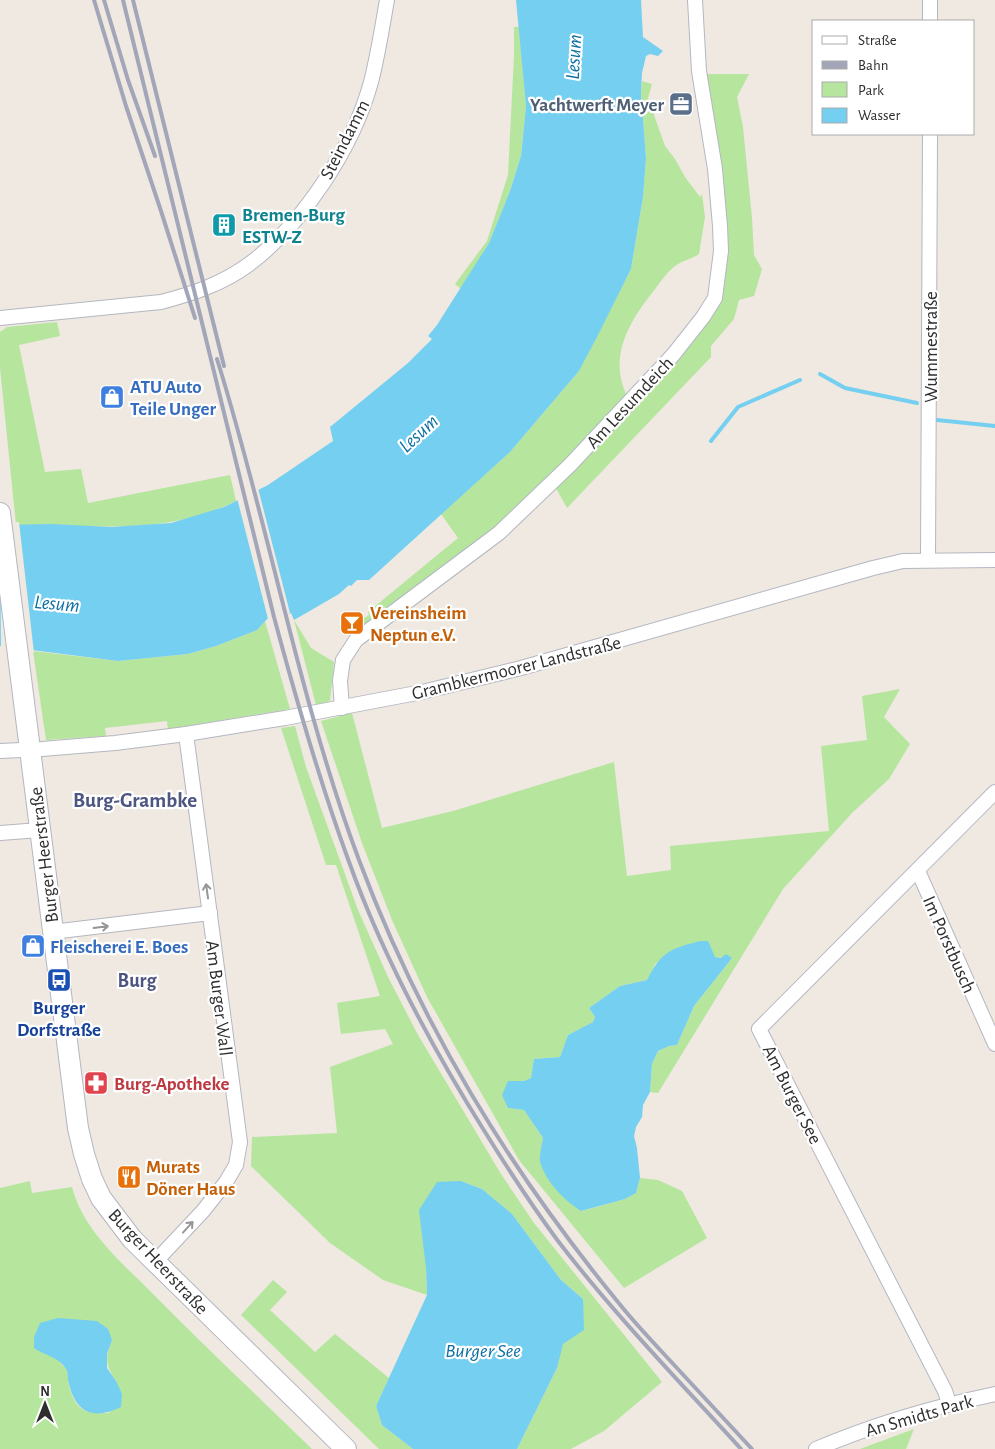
<svg xmlns="http://www.w3.org/2000/svg" width="995" height="1449" viewBox="0 0 995 1449" font-family="'Alegreya Sans',sans-serif">
	<style>
		.green { fill: #b6e59e; fill-rule: evenodd }
		.water { fill: #75cff0 }
		.pier { fill: #efe9e1 }
		.lines { fill: none; stroke-linecap: round; stroke-linejoin: round }
		.stream { stroke: #75cff0; stroke-width: 4 }
		.minor-casing { stroke: #b4b7c1; stroke-width: 16 }
		.secondary-casing { stroke: #b4b7c1; stroke-width: 22 }
		.minor { stroke: #fff; stroke-width: 14 }
		.secondary { stroke: #fff; stroke-width: 20 }
		.rail { stroke: #a3a6b8; stroke-width: 4 }
		.oneway { stroke: #969696 }
		.labels { text-anchor: middle; stroke-width: 4.5; stroke-linejoin: round; paint-order: stroke }
		.service-label { font-size: 19px; font-weight: bold; fill: #4e5e75; stroke: #fff; text-anchor: end }
		.street-label { font-size: 19px; fill: #2e2e2e; stroke: #fff }
		.culture-label { font-size: 19px; font-weight: bold; fill: #0d838f; stroke: #fff; text-anchor: start }
		.shop-label { font-size: 19px; font-weight: bold; fill: #366cbe; stroke: #fff; text-anchor: start }
		.food-label { font-size: 19px; font-weight: bold; fill: #c56008; stroke: #fff; text-anchor: start }
		.transit-label { font-size: 19px; font-weight: bold; fill: #164399; stroke: #fff }
		.health-label { font-size: 19px; font-weight: bold; fill: #be3a42; stroke: #fff; text-anchor: start }
		.water-label { font-size: 20px; font-style: italic; fill: #0d6fa3; stroke: #fff }
		.neighbourhood-label { font-size: 20px; font-weight: bold; fill: #4d5680; stroke: #fff }
		.quarter-label { font-size: 21px; font-weight: bold; fill: #4d5680; stroke: #fff }
	</style>
	<rect width="100%" height="100%" fill="#efe9e1"/>
	<g class="green">
		<polygon points="514,27 519,27 526,106 521,156 510,191 489,243 461,289 455,284 487,241 508,175 514,56"/>
		<path d="M705,74H749L737,97L743,127L752,218L754,255L762,269L754,296L739,300L734,319L711,346V357L567,508L556,488L501,524L355,635L350,628L369,615L368,612L458,538L441,514L510,452L579,371L631,269L643,197L646,158L641,93L642,81L652,84L648,98L665,146L675,159L685,177L700,197L702,194L705,217L699,254C692,259 684,260 678,264C667,271 660,283 652,293C625,327 606,364 632,405L719,299Z"/>
		<path d="M57,322L60,336L19,345L45,472L81,469L88,503L230,475L236,501C165,537 92,524 16,525L0,368V332L7,327Z"/>
		<polygon points="294,620 311,648 334,662 330,701 316,705"/>
		<polygon points="265,621 290,709 168,729 167,721 105,728 106,736 46,740 33,651 118,661 188,654 216,646 257,630"/>
		<polygon points="900,689 884,717 910,744 889,779 852,813 783,889 658,1093 650,1092 652,1064 658,1051 669,1046 677,1045 694,1006 731,959 715,957 656,963 647,980 620,986 589,1008 595,1017 593,1022 568,1035 560,1057 534,1059 531,1078 524,1081 508,1081 508,1108 524,1110 543,1138 540,1161 582,1211 625,1199 636,1193 640,1178 658,1180 682,1191 707,1238 624,1288 519,1160 427,997 392,920 362,843 321,721 352,713 382,828 453,811 614,762 627,876 671,870 670,846 829,831 821,746 867,740 862,696"/>
		<polygon points="295,726 306,767 358,910 388,977 418,1035 501,1174 534,1223 662,1382 604,1431 571,1449 517,1449 557,1368 560,1351 583,1299 561,1280 512,1214 482,1189 461,1181 426,1268 427,1295 383,1280 330,1243 251,1166 252,1137 337,1133 330,1067 393,1044 385,1029 341,1034 337,1003 380,996 336,865 326,865 281,728"/>
		<path d="M30,1181L32,1193L72,1187C84,1233 125,1265 156,1297C207,1349 260,1398 312,1449H0V1188ZM112,1340C105,1358 105,1364 116,1381L109,1413C85,1414 76,1411 69,1386C68,1381 69,1374 67,1370C65,1367 61,1364 59,1361Z"/>
		<polygon points="273,1280 287,1292 270,1310 315,1352 335,1334 389,1378 376,1406 382,1425 413,1449 379,1449 241,1315"/>
		<polygon points="914,1429 906,1449 860,1449"/>
	</g>
	<g class="water">
		<polygon points="516,0 641,0 643,37 663,51 658,56 650,54 646,56 642,73 641,93 646,158 643,197 631,269 598,335 579,371 510,452 369,580 357,580 351,586 349,585 339,594 294,620 291,613 268,618 257,630 216,646 188,654 118,661 0,646 0,525 51,524 111,527 171,523 224,507 268,485 333,441 330,427 408,363 432,339 428,336 437,325 489,243 510,191 521,156 526,106"/>
		<path d="M700,941H708L715,957L721,958L726,954L732,958L694,1006L677,1045L669,1046L658,1051L652,1064L650,1092L643,1105L642,1117L636,1127L634,1136L637,1148L640,1178L636,1193L625,1199L581,1211C565,1201 546,1182 540,1162C539,1155 542,1145 543,1138L524,1110L508,1108L502,1095L508,1081H524L531,1078L534,1059L560,1057L568,1035L593,1022L595,1017L589,1008L620,986L647,980C662,951 670,949 700,941Z"/>
		<polygon points="461,1181 482,1189 512,1214 561,1280 583,1299 584,1330 563,1344 557,1368 517,1449 413,1449 382,1425 376,1406 427,1295 426,1268 419,1210 437,1182"/>
		<path d="M58,1318L97,1321L108,1329L112,1340L107,1354V1368L116,1381L122,1394L121,1407C95,1420 76,1414 69,1384C67,1379 69,1373 66,1369C60,1358 44,1355 34,1348V1337L40,1323Z"/>
	</g>
	<g class="pier">
		<polygon points="258,488 290,613 268,619 237,498"/>
		<polygon points="19,522 34,653 1,649 0,523"/>
	</g>
	<g class="lines">
		<g class="stream">
			<polyline points="820,374 845,388 917,403"/>
			<polyline points="937,420 995,426"/>
			<polyline points="711,441 738,407 800,380"/>
		</g>
		<defs>
			<g id="minor">
				<polyline points="930,0 930,21"/>
				<path d="M0,318L161,302C192,294 222,284 248,265C303,224 353,148 371,82C378,55 382,28 387,0"/>
				<polyline points="928,560 930,134"/>
				<polyline points="342,708 340,681 343,660 356,640 499,533 570,465 673,355 703,317 715,298 721,251 720,226 715,169 699,71 695,0"/>
				<polyline points="0,751 42,749 115,743 186,734 285,718 422,692 521,668 873,568 903,561 995,560"/>
				<polyline points="0,833 40,830"/>
				<polyline points="918,871 995,1044"/>
				<polyline points="52,932 210,913"/>
				<polyline points="155,1262 203,1211 226,1182 236,1165 240,1142 186,734"/>
				<polyline points="949,1403 945,1391 759,1029 995,792"/>
				<path d="M816,1449C874,1424 933,1407 995,1394"/>
			</g>
			<polyline id="secondary" points="0,513 78,1128 84,1154 92,1179 101,1198 132,1239 346,1449"/>
		</defs>
		<use href="#minor" class="minor-casing"/>
		<use href="#secondary" class="secondary-casing"/>
		<use href="#minor" class="minor"/>
		<use href="#secondary" class="secondary"/>
		<g class="rail">
			<polyline points="94,0 126,106 161,211 195,318"/>
			<polyline points="104,0 128,80 155,156"/>
			<path d="M123,0L274,617C296,699 319,780 348,859C382,955 431,1046 485,1132C508,1169 532,1206 558,1241C614,1314 679,1381 741,1449"/>
			<polyline points="133,0 224,366"/>
			<path d="M217,359C269,525 298,697 359,860C421,1026 510,1171 622,1307C635,1323 649,1338 663,1353C693,1385 722,1417 752,1449"/>
		</g>
	</g>
	<defs><path id="oneway-shaft" d="M-6 0H5M1.5-3L5.5 0L1.5 3" fill="none" stroke-width="1.6" stroke-linecap="round" stroke-linejoin="round" transform="scale(1.25)"/></defs>
	<g class="oneway">
		<use href="#oneway-shaft" transform="translate(207 891) rotate(-98)"/>
		<use href="#oneway-shaft" transform="translate(101 927) rotate(-7)"/>
		<use href="#oneway-shaft" transform="translate(188 1227) rotate(-48)"/>
	</g>
	<defs>
		<symbol id="office-square" viewBox="-11 -11 22 22"><rect x="-9" y="-9" width="18" height="18" rx="4" fill="#5c6f8a" stroke="#fff"/><path d="M-6-3h4V-5.5h4V-3h4V5H-6ZM-1-4.5V-3h2v-1.5ZM-6 0V1H6V0Z" fill="#fff"/></symbol>
		<symbol id="building-square" viewBox="-11 -11 22 22"><rect x="-9" y="-9" width="18" height="18" rx="4" fill="#0f9aa8" stroke="#fff"/><path d="M-4-6H4V6H1V3H-1V6H-4ZM-2.5-4.3h1.7v1.8h-1.7ZM.8-4.3h1.7v1.8H.8ZM-2.5-1h1.7V.8h-1.7ZM.8-1h1.7V.8H.8Z" fill="#fff"/></symbol>
		<symbol id="shop-square" viewBox="-11 -11 22 22"><rect x="-9" y="-9" width="18" height="18" rx="4" fill="#3f7fe0" stroke="#fff"/><path d="M-5-2.5h2.3a2.7 3.5 0 0 1 5.4 0H5L5.5 6h-11ZM-1.5-2.5h3a1.5 2.3 0 0 0-3 0Z" fill="#fff"/></symbol>
		<symbol id="bar-square" viewBox="-11 -11 22 22"><rect x="-9" y="-9" width="18" height="18" rx="4" fill="#e8710a" stroke="#fff"/><path d="M-6-5H6L.8 .8V4.5H3.5V6h-7V4.5H-.8V.8Z" fill="#fff"/></symbol>
		<symbol id="bus-square" viewBox="-11 -11 22 22"><rect x="-9" y="-9" width="18" height="18" rx="4" fill="#1a4fb4" stroke="#fff"/><path d="M-5-6H5V4H4V6H2V4H-2V6H-4V4H-5ZM-3.5-4V0h7V-4ZM-3.5 1.2v1.5H-2V1.2ZM2 1.2v1.5H3.5V1.2Z" fill="#fff"/></symbol>
		<symbol id="pharmacy-square" viewBox="-11 -11 22 22"><rect x="-9" y="-9" width="18" height="18" rx="4" fill="#e0444e" stroke="#fff"/><path d="M-2-6h4v4h4v4h-4v4h-4v-4h-4v-4h4Z" fill="#fff"/></symbol>
		<symbol id="restaurant-square" viewBox="-11 -11 22 22"><rect x="-9" y="-9" width="18" height="18" rx="4" fill="#e8710a" stroke="#fff"/><path d="M-5-6h1v4h1v-4h1v4h1v-4h1v5L-1.5 .5V6h-2V.5L-5-1ZM5-6V6H3V1.5H1.5Q1.5-4 5-6Z" fill="#fff"/></symbol>
	</defs>
	<g fill-rule="evenodd">
		<use href="#office-square" x="667" y="90" width="28" height="28"/>
		<use href="#building-square" x="210" y="211" width="28" height="28"/>
		<use href="#shop-square" x="98" y="383" width="28" height="28"/>
		<use href="#bar-square" x="338" y="609" width="28" height="28"/>
		<use href="#shop-square" x="19" y="932" width="28" height="28"/>
		<use href="#bus-square" x="45" y="966" width="28" height="28"/>
		<use href="#pharmacy-square" x="82" y="1069" width="28" height="28"/>
		<use href="#restaurant-square" x="115" y="1163" width="28" height="28"/>
	</g>
	<g class="labels">
		<g class="service-label">
			<text x="664" y="111">Yachtwerft Meyer</text>
		</g>
		<g class="street-label">
			<text transform="translate(344 139) rotate(-63)" y="7">Steindamm</text>
			<text transform="translate(930 347) rotate(-90)" y="7">Wummestraße</text>
			<text transform="translate(629 402) rotate(-47)" y="7">Am Lesumdeich</text>
			<text transform="translate(516 667) rotate(-14)" y="7">Grambkermoorer Landstraße</text>
			<text transform="translate(43 855) rotate(-97)" y="7">Burger Heerstraße</text>
			<text transform="translate(950 944) rotate(66)" y="7">Im Porstbusch</text>
			<text transform="translate(220 998) rotate(83)" y="7">Am Burger Wall</text>
			<text transform="translate(793 1094) rotate(63)" y="7">Am Burger See</text>
			<text transform="translate(159 1261) rotate(47)" y="7">Burger Heerstraße</text>
			<text transform="translate(919 1415) rotate(-16)" y="7">An Smidts Park</text>
		</g>
		<g class="culture-label">
			<text x="242" y="221">Bremen-Burg<tspan x="242" dy="22">ESTW-Z</tspan></text>
		</g>
		<g class="shop-label">
			<text x="130" y="393">ATU Auto<tspan x="130" dy="22">Teile Unger</tspan></text>
			<text x="50" y="953">Fleischerei E. Boes</text>
		</g>
		<g class="food-label">
			<text x="370" y="619">Vereinsheim<tspan x="370" dy="22">Neptun e.V.</tspan></text>
			<text x="146" y="1173">Murats<tspan x="146" dy="22">Döner Haus</tspan></text>
		</g>
		<g class="transit-label">
			<text x="59" y="1014">Burger<tspan x="59" dy="22">Dorfstraße</tspan></text>
		</g>
		<g class="health-label">
			<text x="114" y="1090">Burg-Apotheke</text>
		</g>
		<g class="water-label">
			<text transform="translate(573 57) rotate(-87)" y="7">Lesum</text>
			<text transform="translate(418 433) rotate(-43)" y="7">Lesum</text>
			<text transform="translate(57 603) rotate(5)" y="7">Lesum</text>
			<text x="483" y="1357">Burger See</text>
		</g>
		<g class="neighbourhood-label">
			<text x="137" y="987">Burg</text>
		</g>
		<g class="quarter-label">
			<text x="135" y="807">Burg-Grambke</text>
		</g>
	</g>
	<rect x="812" y="20" width="162" height="115" fill="#ffffff" stroke="#ababab"/>
	<rect x="822" y="36" width="25" height="8" fill="#ffffff" stroke="#ababab"/>
	<text x="858" y="45" font-size="15" fill="#2e2e2e">Straße</text>
	<rect x="822" y="61" width="25" height="8" fill="#a3a6b8" stroke="#ababab"/>
	<text x="858" y="70" font-size="15" fill="#2e2e2e">Bahn</text>
	<rect x="822" y="82" width="25" height="15" fill="#b6e59e" stroke="#ababab"/>
	<text x="858" y="95" font-size="15" fill="#2e2e2e">Park</text>
	<rect x="822" y="108" width="25" height="15" fill="#75cff0" stroke="#ababab"/>
	<text x="858" y="120" font-size="15" fill="#2e2e2e">Wasser</text>
	<g transform="translate(45 1404)" stroke="#ffffff" stroke-width="4" paint-order="stroke">
	<path d="M0-4L9 19L0 12L-9 19Z" fill="#2e2e2e"/>
	<text y="-8" font-size="14" font-weight="bold" text-anchor="middle" fill="#2e2e2e">N</text>
	</g>
</svg>
